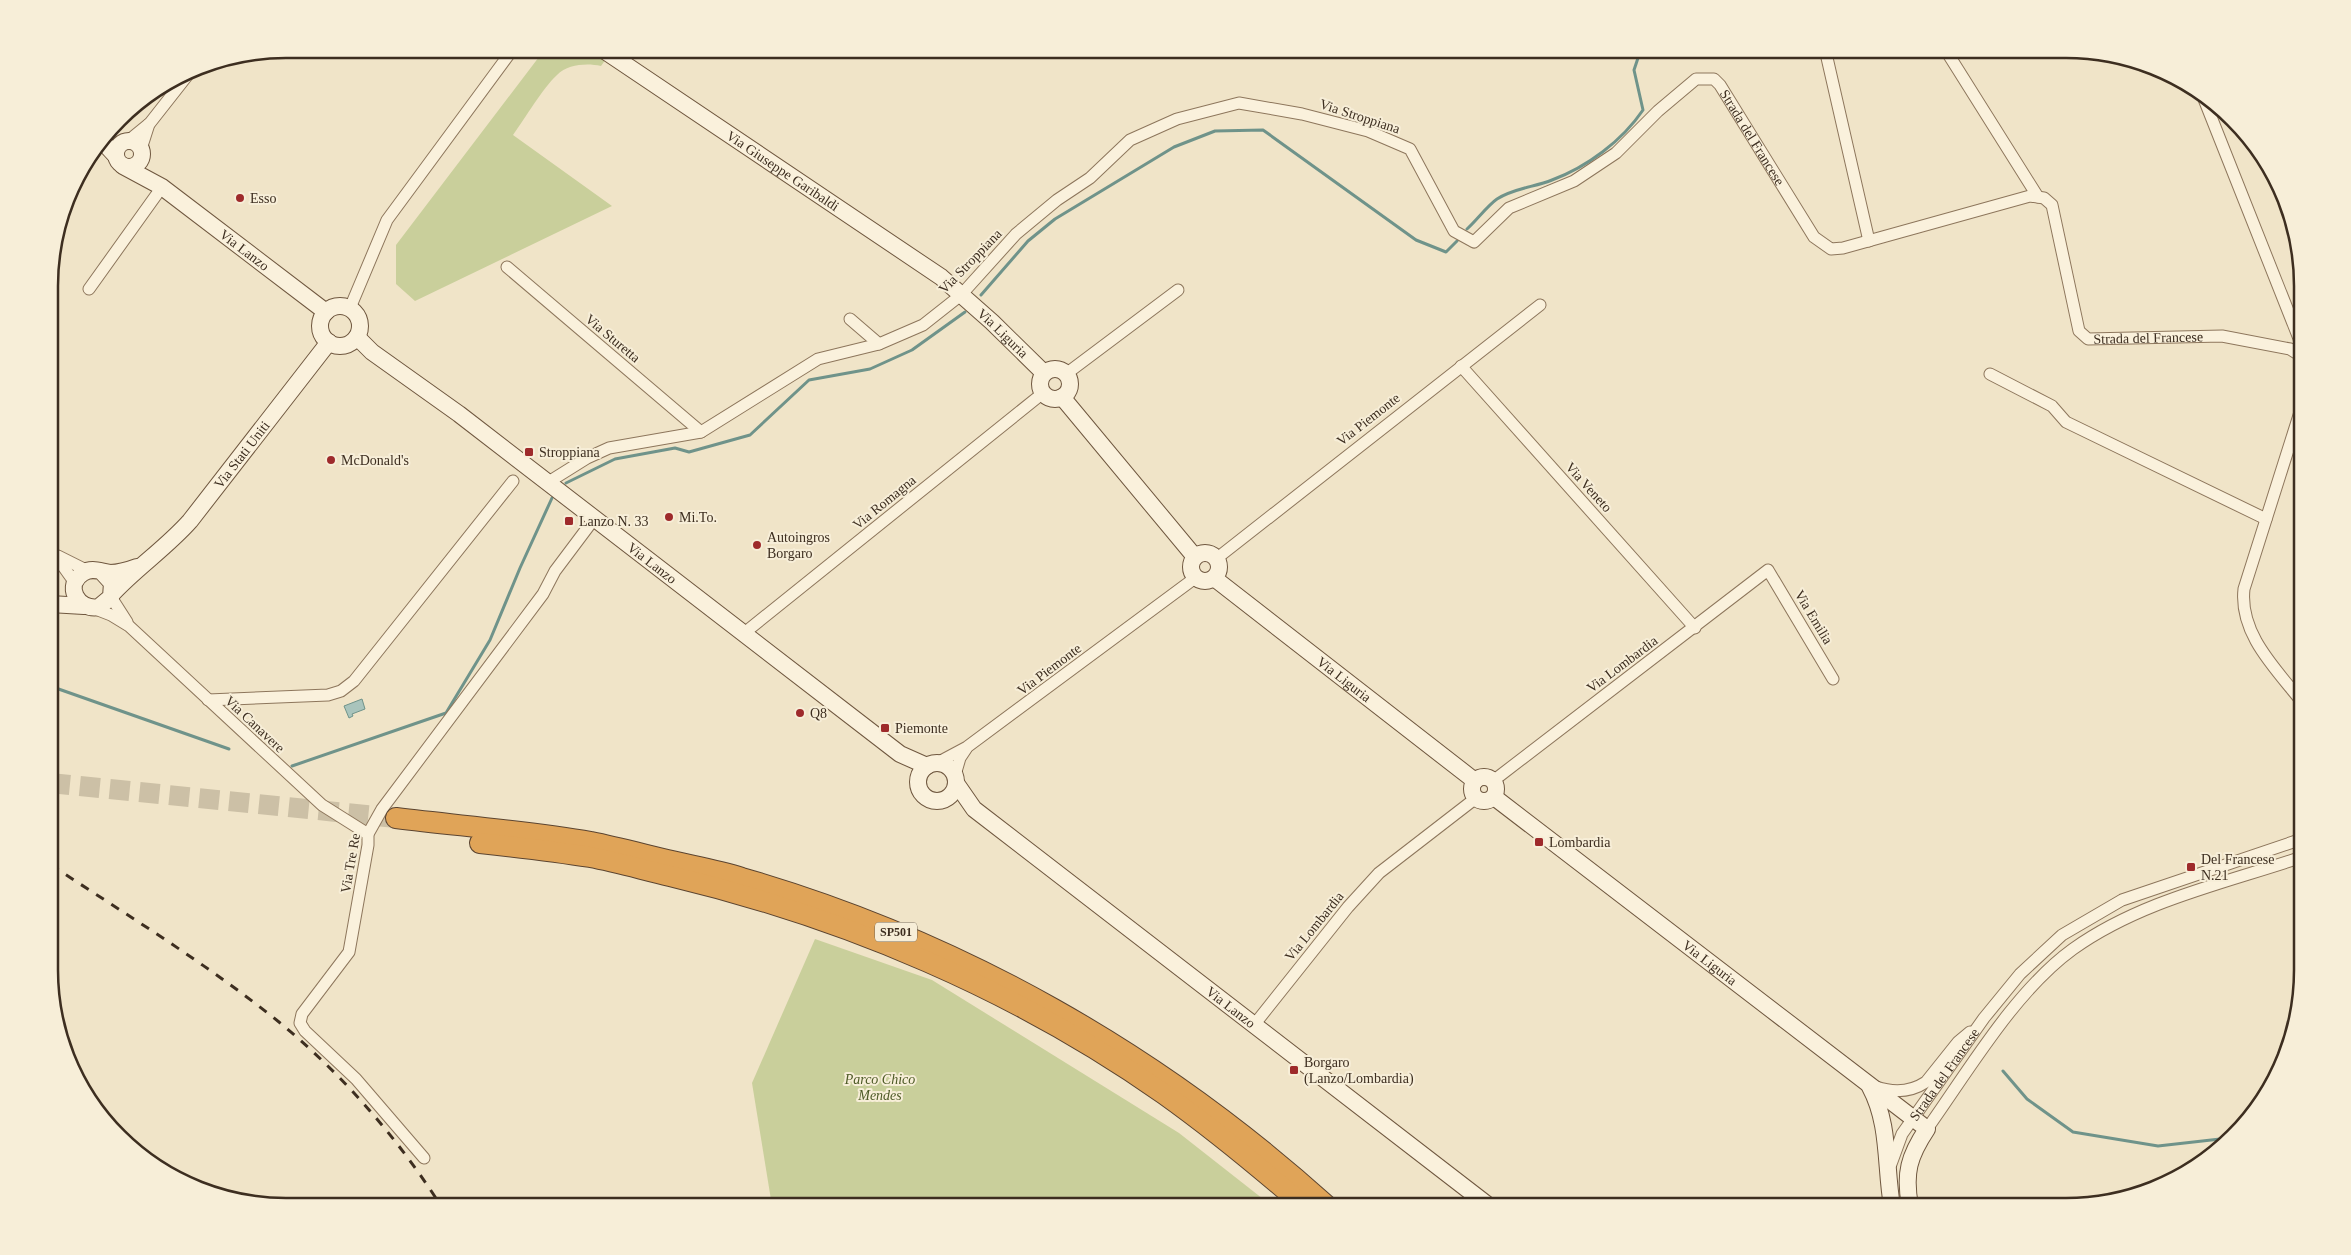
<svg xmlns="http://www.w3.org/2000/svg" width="2351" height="1255" viewBox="0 0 2351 1255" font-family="'Times New Roman',serif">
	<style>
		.green { fill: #c9cf9b }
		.water { fill: #a9c4bc; stroke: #6f938a }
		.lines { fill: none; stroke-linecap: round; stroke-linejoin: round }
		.stream { stroke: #6f938a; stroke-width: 3 }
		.highway-tunnel { stroke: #ccc0a6; stroke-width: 20; stroke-dasharray: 20 10; stroke-linecap: butt }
		.street-casing { stroke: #8d765c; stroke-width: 13 }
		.secondary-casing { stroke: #6f573f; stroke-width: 18 }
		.highway-casing { stroke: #5b4430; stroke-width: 22 }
		.street { stroke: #faf1dc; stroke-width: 11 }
		.secondary { stroke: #faf1dc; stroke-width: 16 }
		.highway { stroke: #e0a458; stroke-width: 20 }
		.rail { stroke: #3d2e20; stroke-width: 3; stroke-dasharray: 9 9; stroke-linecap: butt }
		.poi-dot { fill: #9e2a2b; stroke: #f7eed8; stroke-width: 2 }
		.labels { text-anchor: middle; stroke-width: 4; stroke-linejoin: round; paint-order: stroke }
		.shield { fill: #f7eed8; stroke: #756857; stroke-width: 1 }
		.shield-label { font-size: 12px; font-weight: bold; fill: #3d2e20 }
		.street-label { font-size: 14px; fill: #3d2e20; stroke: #f7eed8 }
		.poi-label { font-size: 14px; fill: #3d2e20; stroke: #f7eed8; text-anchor: start }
		.park-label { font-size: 14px; font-style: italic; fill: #4d5a26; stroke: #f7eed8 }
		.rim { fill: none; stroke: #3d2e20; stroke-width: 2.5 }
	</style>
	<rect width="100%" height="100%" fill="#f0e4c8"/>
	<g class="green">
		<path d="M545,49H591L606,59L601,66C587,63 568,64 557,75C542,89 526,117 513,135L612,206L415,301L396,284V245Z"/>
		<polygon points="815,939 932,980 1179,1133 1272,1206 772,1206 752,1083"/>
	</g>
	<polygon class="water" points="362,699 365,709 352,714 353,716 349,718 344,706"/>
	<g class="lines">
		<g class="stream">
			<path d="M1467,229C1477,220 1487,206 1497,199C1514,188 1535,187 1552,180C1587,167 1622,141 1643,110L1634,70L1641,49"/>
			<polyline points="981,295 1028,241 1055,219 1174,147 1215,131 1263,130 1416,240 1446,252 1457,241"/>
			<polyline points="566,483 615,459 675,448 689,452 750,435 809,380 870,369 912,350 965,312"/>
			<polyline points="50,686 229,749"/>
			<polyline points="292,766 446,713 490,640 520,568 552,498"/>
			<polyline points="2003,1071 2027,1099 2073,1132 2158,1146 2229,1138"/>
		</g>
		<polyline class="highway-tunnel" points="50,783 396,818"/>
		<defs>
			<g id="street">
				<polyline points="1825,49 1869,241"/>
				<polyline points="1945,49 2038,197"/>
				<polyline points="2202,94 2300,341"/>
				<polyline points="128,141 150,123 194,67"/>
				<polyline points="141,149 149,124"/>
				<polyline points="507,267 701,432"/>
				<polyline points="89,289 162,187"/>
				<polyline points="350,308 387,220 513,49"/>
				<polyline points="850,319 879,344"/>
				<polyline points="1461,366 1695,628"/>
				<polyline points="1066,374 1178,290"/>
				<polyline points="1990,374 2052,406 2066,422 2266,519"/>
				<path d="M2301,409L2244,589C2239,634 2276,669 2302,702"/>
				<path id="s1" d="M547,483L587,458L609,448L701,432L818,359L879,344L923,325L961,295L1016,234L1057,200L1090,178L1130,140L1177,119L1239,103L1302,114L1368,131L1410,149L1454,231L1474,242L1509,208L1574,181L1616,153L1658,111L1696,79H1714L1720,85L1814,237L1831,249L1843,248L2030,196L2044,198L2052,205L2079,331L2088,339L2222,336L2290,349L2301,356"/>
				<polyline points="50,548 75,583"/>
				<polyline points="58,556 88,571"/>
				<polyline points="1216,559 1540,305"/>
				<polyline points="111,597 127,622"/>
				<polyline points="93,608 111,615 129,626 322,805 368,834"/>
				<polyline points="743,634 1043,393"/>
				<polyline points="208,700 328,695 341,691 354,681 513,481"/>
				<polyline points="937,763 967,747 1195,578"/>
				<polyline points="955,775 960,758 966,749"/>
				<polyline points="1493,781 1768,570 1833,679"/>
				<polyline points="1254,1025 1348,907 1379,873 1476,798"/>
				<path d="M1876,1087C1894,1093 1911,1092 1926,1082L1958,1042L1970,1032"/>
				<path d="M1927,1129C1969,1070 2015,991 2073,949C2140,901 2225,883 2302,857"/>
				<polyline points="424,1158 356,1079 305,1031 300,1023 302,1014 349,952 368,845 368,834 382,809 543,594 555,571 594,519"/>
				<path id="s2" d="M1891,1164L1902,1134L1984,1018L2020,974L2062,935L2122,900L2302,839"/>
			</g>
			<g id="secondary">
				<path id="s3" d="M602,49L941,277L992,322L1044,373"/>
				<circle cx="129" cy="154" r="13"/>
				<polyline points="103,142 116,156"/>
				<path id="s4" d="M123,166L162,187L326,312"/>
				<circle cx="340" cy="326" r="20"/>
				<path id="s5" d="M357,337L372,352L459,414L900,754L927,766"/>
				<circle cx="1055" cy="384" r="15"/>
				<polyline points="1062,397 1195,557"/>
				<circle cx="1205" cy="567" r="14"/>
				<path d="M101,571L112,583L111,597L99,607C77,611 64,585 83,573C92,567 101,572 110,573C119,573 129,570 137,567"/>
				<path id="s6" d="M1214,578L1475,781"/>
				<path id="s7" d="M112,594C136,568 166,548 190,521L329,342"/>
				<polyline points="50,604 84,606"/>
				<circle cx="937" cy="782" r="19"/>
				<circle cx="1484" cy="789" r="12"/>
				<path id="s8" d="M956,783L974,809L1489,1206"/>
				<path id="s9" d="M1494,797L1927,1129C1909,1156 1904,1173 1910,1206"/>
				<path d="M1870,1087C1890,1124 1885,1166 1892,1206"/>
			</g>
			<g id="highway">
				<path d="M396,818C461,826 527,831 591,842C616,847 642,854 667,860C692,866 717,870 742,878C960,941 1159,1054 1327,1206"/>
				<path d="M480,843C517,847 553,851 590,857C617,862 644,870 670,876C846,918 1016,990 1164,1094C1213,1129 1259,1167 1304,1206"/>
			</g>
		</defs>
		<use href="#street" class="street-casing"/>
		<use href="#secondary" class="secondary-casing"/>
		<use href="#highway" class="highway-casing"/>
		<use href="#street" class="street"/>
		<use href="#secondary" class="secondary"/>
		<use href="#highway" class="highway"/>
		<path class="rail" d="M51,865C127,915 207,964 279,1022C342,1074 397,1137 441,1206"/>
	</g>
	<g class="poi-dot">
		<circle cx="240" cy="198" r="5"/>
		<rect x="524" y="447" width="10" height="10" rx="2.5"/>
		<circle cx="331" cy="460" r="5"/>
		<circle cx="669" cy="517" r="5"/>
		<rect x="564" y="516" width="10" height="10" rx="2.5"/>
		<circle cx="757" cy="545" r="5"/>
		<circle cx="800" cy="713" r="5"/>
		<rect x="880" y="723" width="10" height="10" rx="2.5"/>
		<rect x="1534" y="837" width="10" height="10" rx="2.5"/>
		<rect x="2186" y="862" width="10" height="10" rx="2.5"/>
		<rect x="1289" y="1065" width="10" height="10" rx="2.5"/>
	</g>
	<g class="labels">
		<rect class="shield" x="875" y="922.5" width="42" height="19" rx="4"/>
		<g class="shield-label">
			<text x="896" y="936">SP501</text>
		</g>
		<g class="street-label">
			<text transform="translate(1360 116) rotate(18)" y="5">Via Stroppiana</text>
			<text dy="5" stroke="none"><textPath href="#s1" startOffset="1468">Strada del Francese</textPath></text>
			<text dy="5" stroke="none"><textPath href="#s3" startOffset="218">Via Giuseppe Garibaldi</textPath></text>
			<text dy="5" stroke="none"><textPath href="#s4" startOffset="148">Via Lanzo</textPath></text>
			<text transform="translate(970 261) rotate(-46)" y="5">Via Stroppiana</text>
			<text dy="5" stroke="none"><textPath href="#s3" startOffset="492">Via Liguria</textPath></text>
			<text dy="5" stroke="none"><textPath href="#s1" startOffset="2038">Strada del Francese</textPath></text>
			<text transform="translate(613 338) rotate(40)" y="5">Via Sturetta</text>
			<text transform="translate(1368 419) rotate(-38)" y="5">Via Piemonte</text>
			<text dy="5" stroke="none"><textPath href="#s7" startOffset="191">Via Stati Uniti</textPath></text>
			<text transform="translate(1589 487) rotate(48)" y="5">Via Veneto</text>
			<text transform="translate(884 502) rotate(-39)" y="5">Via Romagna</text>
			<text dy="5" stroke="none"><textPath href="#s5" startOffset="372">Via Lanzo</textPath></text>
			<text transform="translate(1814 617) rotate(59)" y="5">Via Emilia</text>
			<text transform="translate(1622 664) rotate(-37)" y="5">Via Lombardia</text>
			<text transform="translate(1049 669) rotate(-37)" y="5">Via Piemonte</text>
			<text dy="5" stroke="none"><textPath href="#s6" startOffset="165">Via Liguria</textPath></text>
			<text transform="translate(255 724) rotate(43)" y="5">Via Canavere</text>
			<text transform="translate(350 863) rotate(-80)" y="5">Via Tre Re</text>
			<text transform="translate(1314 926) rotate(-51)" y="5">Via Lombardia</text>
			<text dy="5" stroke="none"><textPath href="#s9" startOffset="272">Via Liguria</textPath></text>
			<text dy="5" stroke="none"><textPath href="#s8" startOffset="356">Via Lanzo</textPath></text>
			<text dy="5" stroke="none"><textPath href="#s2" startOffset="105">Strada del Francese</textPath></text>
		</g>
		<g class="poi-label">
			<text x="250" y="203">Esso</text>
			<text x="539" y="457">Stroppiana</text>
			<text x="341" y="465">McDonald's</text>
			<text x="679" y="522">Mi.To.</text>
			<text x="579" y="526">Lanzo N. 33</text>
			<text x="767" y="542">Autoingros<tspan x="767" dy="16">Borgaro</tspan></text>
			<text x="810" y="718">Q8</text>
			<text x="895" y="733">Piemonte</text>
			<text x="1549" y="847">Lombardia</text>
			<text x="2201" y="864">Del Francese<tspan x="2201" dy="16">N.21</tspan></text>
			<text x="1304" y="1067">Borgaro<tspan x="1304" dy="16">(Lanzo/Lombardia)</tspan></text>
		</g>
		<g class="park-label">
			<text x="880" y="1084">Parco Chico<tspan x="880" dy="16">Mendes</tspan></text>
		</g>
	</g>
	<path d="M0 0H2351V1255H0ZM286 58H2066A228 228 0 0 1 2294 286V970A228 228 0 0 1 2066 1198H286A228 228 0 0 1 58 970V286A228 228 0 0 1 286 58Z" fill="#f7eed8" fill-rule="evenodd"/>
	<path class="rim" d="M286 58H2066A228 228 0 0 1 2294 286V970A228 228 0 0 1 2066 1198H286A228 228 0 0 1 58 970V286A228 228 0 0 1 286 58Z"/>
</svg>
